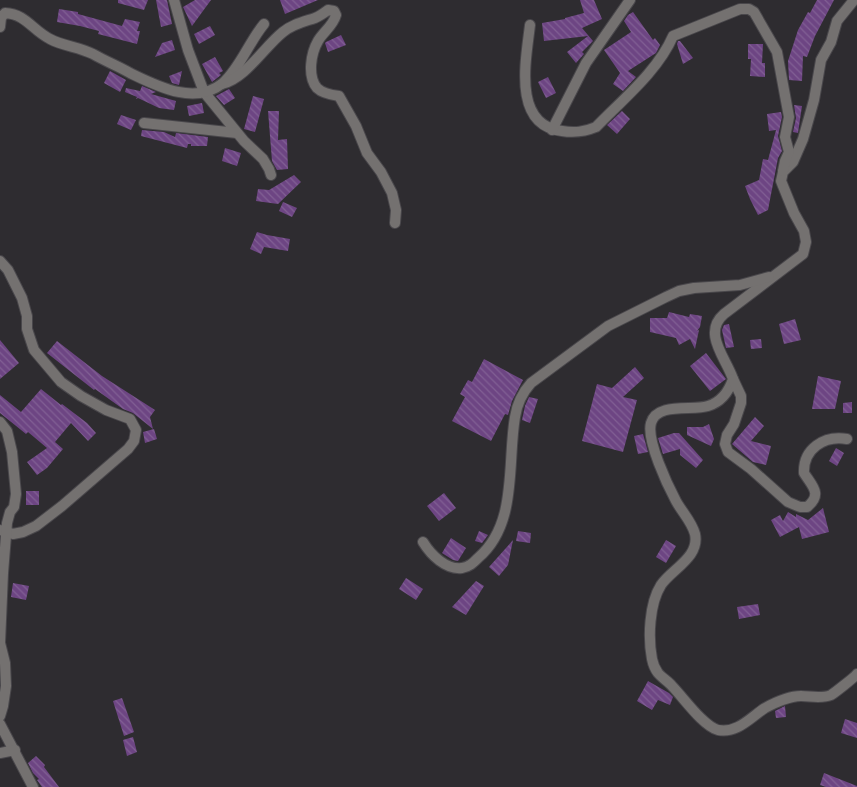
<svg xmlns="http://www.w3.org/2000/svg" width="857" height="787" viewBox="0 0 857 787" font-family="'Times New Roman',serif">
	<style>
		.building { fill: url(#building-back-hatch) }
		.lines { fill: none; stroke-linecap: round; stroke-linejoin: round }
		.minor-casing { stroke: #49474b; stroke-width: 12 }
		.minor { stroke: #747170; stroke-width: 10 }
	</style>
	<defs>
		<pattern id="building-back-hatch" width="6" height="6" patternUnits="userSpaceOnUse" patternTransform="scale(1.25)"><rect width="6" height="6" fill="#6d4583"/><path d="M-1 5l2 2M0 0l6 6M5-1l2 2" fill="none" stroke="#815f94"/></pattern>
	</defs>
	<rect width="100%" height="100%" fill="#2e2c30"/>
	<g class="building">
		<polygon points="118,0 148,0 144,10 118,3"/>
		<polygon points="156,0 167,0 172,24 161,27"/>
		<polygon points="195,0 211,0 192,26 183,7"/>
		<polygon points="280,0 318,0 285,14"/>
		<polygon points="580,0 594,0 602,19 582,28 593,41 582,52 584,54 576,63 567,52 588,36 544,41 542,23 565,19 565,18 584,13"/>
		<polygon points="817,0 834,0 815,36 807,57 803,56 802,81 789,80 788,61 798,30 808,12 810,13"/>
		<polygon points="59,9 78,12 78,14 122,26 125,19 140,22 137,31 140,31 137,44 98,34 99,31 80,26 57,22"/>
		<polygon points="633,12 653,40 655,38 660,45 656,53 628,71 636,77 623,91 613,84 620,73 604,50 631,32 624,21 628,15"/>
		<polygon points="210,26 215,35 199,44 194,34"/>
		<polygon points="341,35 346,45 328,52 325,43 326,42"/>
		<polygon points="172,40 175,50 155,57 162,43"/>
		<polygon points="678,41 680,41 693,58 683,64 677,44"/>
		<polygon points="748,44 763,44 762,63 765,63 765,77 750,76 751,59 748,59"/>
		<polygon points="215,57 223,71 219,73 221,75 212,82 202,64"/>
		<polygon points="110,71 126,80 120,92 104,83"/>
		<polygon points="182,71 179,85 172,83 169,76"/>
		<polygon points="548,77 556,93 546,98 538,82"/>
		<polygon points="142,86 156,92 151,94 176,101 174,110 159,108 138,98 136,99 137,97 125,92 126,88 140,91"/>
		<polygon points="229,89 235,98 224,105 216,96"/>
		<polygon points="253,96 264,99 255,132 244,129"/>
		<polygon points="202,103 204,113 189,116 187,106"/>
		<polygon points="794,105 802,106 798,133 793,132 796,118"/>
		<polygon points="268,111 279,111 278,140 287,139 288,169 277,170 272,161"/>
		<polygon points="622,111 630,119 617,134 607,125"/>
		<polygon points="781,112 782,117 778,136 782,151 778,158 768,210 758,215 750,199 745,186 759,180 763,159 768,160 776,130 769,131 767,114"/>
		<polygon points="121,115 136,120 131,130 117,124"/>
		<polygon points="142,130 164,132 175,137 176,133 208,137 207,146 191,146 191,144 188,144 187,148 141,136"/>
		<polygon points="225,148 241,153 237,166 222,161"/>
		<polygon points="294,175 301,182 278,204 256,201 258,189 269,190"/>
		<polygon points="283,202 297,208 292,217 279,211"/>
		<polygon points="257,232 267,235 290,239 288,251 264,247 261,254 250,249"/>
		<polygon points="669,312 689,317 690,314 702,316 700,327 697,331 699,330 695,349 690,339 679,345 676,338 650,332 650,318 667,318"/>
		<polygon points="795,319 801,340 784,344 779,324"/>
		<polygon points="729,324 734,347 726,348 722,330 724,325"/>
		<polygon points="761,339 762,348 751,349 750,340"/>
		<polygon points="0,340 19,363 0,379"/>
		<polygon points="57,341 102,376 155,410 150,417 153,429 133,413 123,409 95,389 94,390 47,353"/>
		<polygon points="706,353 726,379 710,391 690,366"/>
		<polygon points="484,359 523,380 512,401 508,415 505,414 491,441 452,421 465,397 460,394 468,380 472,382"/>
		<polygon points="635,367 644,378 623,397 637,400 623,452 582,441 597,384 612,388"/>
		<polygon points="818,376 841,381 835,409 812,409"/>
		<polygon points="41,389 61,405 62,404 87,423 96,433 88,441 71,423 55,442 63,449 47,468 37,475 27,462 47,448 28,432 26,434 0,413 0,395 21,412"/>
		<polygon points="529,397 538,399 530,423 522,420 525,406"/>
		<polygon points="852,402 852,413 843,413 843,403"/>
		<polygon points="755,417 764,426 751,441 771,446 766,465 753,462 732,444"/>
		<polygon points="709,424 714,439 711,446 687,435 687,427 703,427"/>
		<polygon points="154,429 157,439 145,443 143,432"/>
		<polygon points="674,433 679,433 703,460 696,468 680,455 680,449 663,454 658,438"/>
		<polygon points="643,434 648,452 638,454 634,436"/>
		<polygon points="836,448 844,453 837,466 829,461"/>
		<rect x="26" y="491" width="13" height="14"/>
		<polygon points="444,493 456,508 439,521 427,506"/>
		<polygon points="823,508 829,532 802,539 799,527 780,537 771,520 780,515 783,521 788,512 796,517 796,514 808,520"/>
		<polygon points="479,531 488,535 482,543 475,541"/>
		<polygon points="518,531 531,533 530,543 516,541"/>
		<polygon points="451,538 466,548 458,561 453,560 442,553"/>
		<polygon points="513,540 508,565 499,576 489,567"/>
		<polygon points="666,540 676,546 666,563 656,557"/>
		<polygon points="406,578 423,589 416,600 399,589"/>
		<polygon points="476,581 484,586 466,615 452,607"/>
		<polygon points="13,583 29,586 26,600 11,597"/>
		<polygon points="758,604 760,615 739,619 737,607"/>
		<polygon points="648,681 669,693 673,697 670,705 658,700 652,710 637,701"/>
		<polygon points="122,698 134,732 124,736 113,701"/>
		<polygon points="785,706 786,717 776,718 775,711"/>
		<polygon points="845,719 857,723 857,738 841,733"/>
		<polygon points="133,737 137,752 127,756 123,740"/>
		<polygon points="36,756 45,765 44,767 59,787 42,787 37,780 39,779 33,773 28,763"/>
		<polygon points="824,773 857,786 857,787 826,787 820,785"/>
	</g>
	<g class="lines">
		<defs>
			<g id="minor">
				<polyline points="174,0 188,50 204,92 244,141 263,159 269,169 271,175"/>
				<path d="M854,0L837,21L831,42L821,60L814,100L803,139L793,162L783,172L781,181L794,213L804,231L806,242L803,254L724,314C702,333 726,358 733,379C729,391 721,402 708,406C692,411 657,402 651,423C646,440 668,486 676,501C682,512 692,522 695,534C700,557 672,569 661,585C649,604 648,638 652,659C653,664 655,669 658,673C662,678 668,681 672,686C683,697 703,726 718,730C737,734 751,717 765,708C774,703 790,696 801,696C810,696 822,699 831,695C833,694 855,677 857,674"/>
				<path d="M530,25C526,60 512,125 562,131C575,133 584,132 596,127C622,100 658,71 673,36L740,9H749L754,12L777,52L789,117L785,137L789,152L785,161L783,171"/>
				<path d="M0,27L1,18L5,13C26,14 32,30 50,39C63,46 79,47 93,54C105,61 118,66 130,73C157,86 195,106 223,83C240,68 249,42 264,24"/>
				<path d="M222,84C246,78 264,47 283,32C293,24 303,22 315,18C320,16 324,13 328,10L334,11L336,15C333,26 323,32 318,41C311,53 307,76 317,88C322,93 332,95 339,96L356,126L367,153L381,172L392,193L396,210L395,223"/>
				<polyline points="144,123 237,133"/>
				<polyline points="552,130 586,63 630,0"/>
				<polyline points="0,261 8,270 22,298 27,316 27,329 34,350 61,382 81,396 106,410 130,419 136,430 134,441 128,449 62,506 36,526 23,532 13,534 0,530"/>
				<path d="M733,379L741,396V403L734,424L727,435L725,444L728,452L751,469L788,502L800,507H807C823,494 812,486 804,473C803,449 824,435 847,439"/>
				<polyline points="0,422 7,431 12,452 16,494 14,507 10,512 7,523 3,573 0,643 5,663 6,686 3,706 0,716"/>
				<path d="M423,542C431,555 446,570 462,568C469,567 473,563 478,558C518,524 507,464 515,417C517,404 522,393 531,383L608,326L666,297L679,291L694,288L740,285L769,277"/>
				<polyline points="0,724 33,787"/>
				<polyline points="0,753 15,750"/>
			</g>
		</defs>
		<use href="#minor" class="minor-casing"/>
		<use href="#minor" class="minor"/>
	</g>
</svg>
